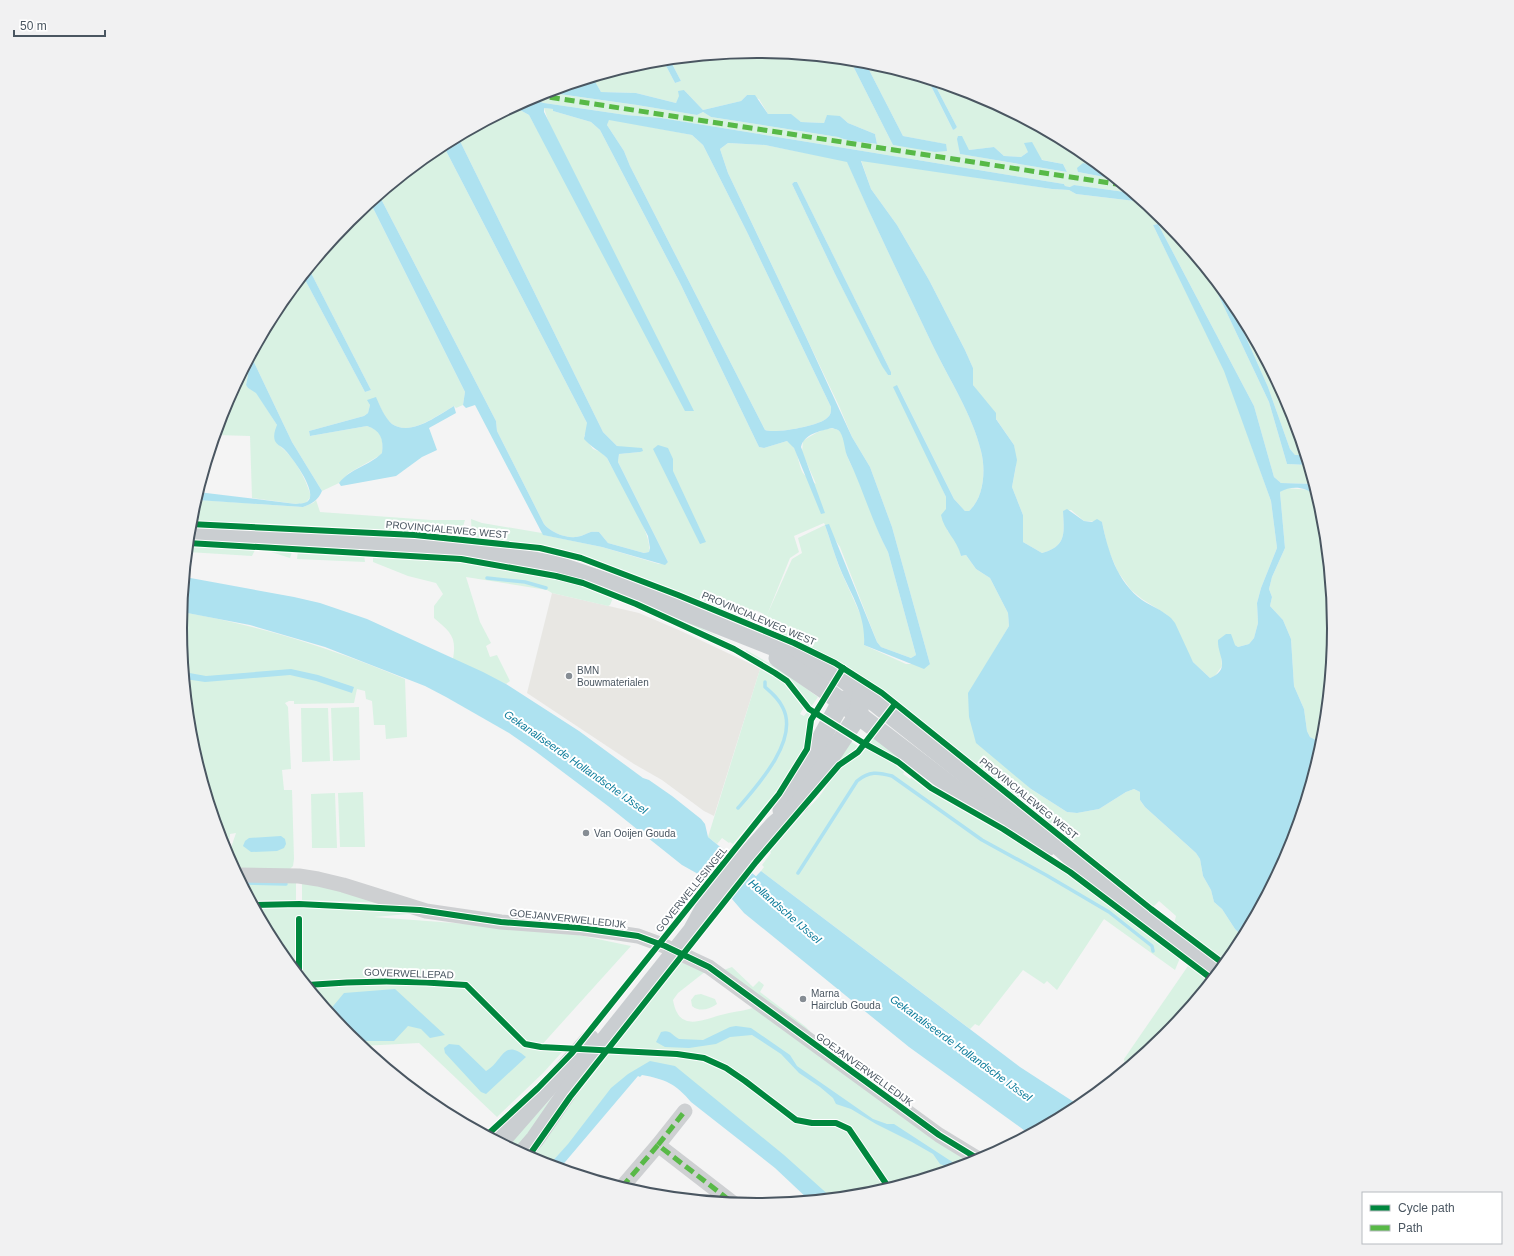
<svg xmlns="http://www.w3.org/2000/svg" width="1514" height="1256" viewBox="0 0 1514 1256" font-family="Arial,sans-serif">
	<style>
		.commercial { fill: #e8e7e3 }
		.green { fill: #d9f2e3; fill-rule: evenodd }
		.water { fill: #aee2f0; fill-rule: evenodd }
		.pier { fill: #f4f4f4 }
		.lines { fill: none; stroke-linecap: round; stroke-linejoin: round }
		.stream { stroke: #aee2f0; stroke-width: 3.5 }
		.minor { stroke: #ced0d2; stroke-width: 15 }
		.major { stroke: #caced1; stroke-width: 19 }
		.quiet { stroke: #58b947; stroke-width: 5; stroke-dasharray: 10 5; stroke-linecap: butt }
		.cycleway-casing { stroke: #fff; stroke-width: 8 }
		.cycleway { stroke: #00873e; stroke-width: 6 }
		.poi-dot { fill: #868d94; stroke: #fff; stroke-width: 1.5 }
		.labels { text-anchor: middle; stroke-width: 4; stroke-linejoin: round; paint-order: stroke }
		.street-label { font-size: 10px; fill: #4a5661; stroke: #fff }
		.poi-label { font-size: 10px; fill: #4a5661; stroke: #fff; text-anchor: start }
		.water-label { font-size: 11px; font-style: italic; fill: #0c7c9b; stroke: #fff }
		.rim { fill: none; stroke: #4a5661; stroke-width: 2 }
	</style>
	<rect width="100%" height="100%" fill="#f4f4f4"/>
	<polygon class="commercial" points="552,593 639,613 681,631 751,664 761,666 714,816 704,811 662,780 634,764 527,693"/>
	<g class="green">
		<path d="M757,51L850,60L893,145L901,146L945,144L903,136L865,62L928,80L953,130L957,127L933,81L978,95L1078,148L1103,169L1091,165L1078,172L1115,179L1132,193L1074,185L1071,187L1065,186L1064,184L661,118L626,115L544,103L529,99L545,92L637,105L697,115L703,112L711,117L838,137C851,142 864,142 877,144L875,134L848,123L840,116H827L824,123L801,122L790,114H768L759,99L747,95L741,101L703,110L684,90L676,103L636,93L601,92L593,78L645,62L663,60L675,83L681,81L670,60ZM959,146L969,150L994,147L1004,156L1021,157L1028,152L1043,160L1063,164L1067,172L960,154Z"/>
		<path d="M544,108L553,109V111L591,122L600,130L680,283L759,447L764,448L787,441C799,448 797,462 803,473C806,477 812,481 816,484L802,452L803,441C810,436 827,425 836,429C846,433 845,449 847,456C850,464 855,471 858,478C868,503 876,529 888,552L916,655L911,658L881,647L877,642L840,547L825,525L839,567L862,618L865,630L864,645L906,664H930L892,527L870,467L852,437L839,406L728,173L720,149L728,143L765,145L847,161C874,224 904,285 933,346C950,381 972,414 981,451C986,470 984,498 969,511H965L954,499L897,385L946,497L947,530L957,542L961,556L966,555L976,569L990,578L1008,613L1009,626L969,693V717L1012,771L1031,789L1067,812L1077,813L1099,809L1126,792L1134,789L1140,792V800L1145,807L1196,853L1200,859L1203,876L1211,890L1214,902L1222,909L1235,929L1243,937L1237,949L1226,962L1174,924L1176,916L1159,901L1153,907L1144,901L872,684L837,661L763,628L761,626L764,614L755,610L751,622L745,621L582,556L550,548L472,538L471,519L482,523L542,533L544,535L602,547L659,564L668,562L618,462L619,454L640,452L617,446L603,432L458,137L510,109L520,110L529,115L571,191ZM794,182H797L800,188L891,372L888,375L836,276L792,184ZM824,523L825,525L798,538L802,553L792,559L767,615L790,558L799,552L794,536Z"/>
		<path d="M609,119L692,135L703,145L747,232L831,407C831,412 831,415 827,418C819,426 775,434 765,430L630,166L624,151L607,125Z"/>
		<path d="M443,145L587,423V431L584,436L593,449L601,452L607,458C616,476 654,535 649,552L644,553L608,543L599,532C588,531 590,533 581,536C569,540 551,533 544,524L497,431L496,421L379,195Z"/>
		<path d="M861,160L1052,189L1069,190L1076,194L1143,202L1165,220L1207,271L1269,402L1287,464L1308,465L1314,484L1281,483L1274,477L1254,406L1158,224L1153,225L1225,371L1271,501L1277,548L1261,588L1257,603L1258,623L1254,638L1249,644L1238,647L1235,645L1221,655L1222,666L1215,676L1210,678L1193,662L1167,615L1142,599L1131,590L1118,572L1108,549L1102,522L1084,521L1071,510L1063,511C1064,533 1067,546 1042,553L1023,542V515L1012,487L1016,466L1014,445L973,385V368L965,350L929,280L897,225L871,189Z"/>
		<path d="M370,202L465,392L463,405L456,408L454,406C437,415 411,437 392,424C385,419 380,406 376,398L368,400L370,405L368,413L364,416L309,431L310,436L367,426C381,430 384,439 382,453L379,456L349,473L339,483L322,491L292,442L251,356L277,307L303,276L365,392L371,390L309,269L349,220Z"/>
		<polygon points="1228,297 1237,308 1290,407 1305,455 1295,455 1290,449 1268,387"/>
		<path d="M244,369L248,375L246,385L248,388L256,392L277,425L279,445C295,458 305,477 311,496L306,503L296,504L252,498L250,436L216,435L222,413L228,411L230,395Z"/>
		<polygon points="1287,488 1310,490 1314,495 1333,614 1334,628 1322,743 1310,737 1307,731 1304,709 1294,686 1291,639 1283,620 1270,606 1272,597 1269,589 1272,577 1285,548 1280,492"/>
		<polygon points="197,497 198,500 303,507 313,503 316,500 320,512 431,520 465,520 460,536 456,537 196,522 191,520"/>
		<polygon points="188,545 290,550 292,552 290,558 268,551 255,550 252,556 188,552"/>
		<polygon points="298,550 364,554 365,562 297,559"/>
		<path d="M373,554C442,558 513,563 579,584C591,588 602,594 613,598L610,605L608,606L552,593L547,590L466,577L480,622L491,643L486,646L490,657L497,655L510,681L506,684L453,659C457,636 450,632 434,618V606L443,594L436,583L408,576L373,562Z"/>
		<polygon points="647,601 743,649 742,652 645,605"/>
		<path d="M182,612C262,626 331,648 405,679L407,737L386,739L385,725H374L372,701L366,699L365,691L357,689L354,703L294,704V701H289L285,703L288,707L291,769L282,770L284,790H292L294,859L293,866L289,870L239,872C239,862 235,864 232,857C229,849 234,840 236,833L230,834L228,857L224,849L191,740L180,628Z"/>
		<polygon points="746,650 779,669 818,697 811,707 787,678 745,653"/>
		<polygon points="761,666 790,686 804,707 800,714 804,716 809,710 811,712 804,750 784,783 746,832 744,831 733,844 730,842 729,843 722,838 717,844 708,837"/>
		<polygon points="359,707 360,760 333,761 331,708"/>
		<polygon points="301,708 328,708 330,761 302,762"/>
		<polygon points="874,735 879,737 901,761 869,744"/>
		<polygon points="850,741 859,747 838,763"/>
		<polygon points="865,748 890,760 905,771 903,774 910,779 913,776 930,789 1004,832 1069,873 1111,904 1180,958 1175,970 1104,919 1057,990 1047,981 1044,984 1023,970 979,1026 975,1024 970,1029 761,871 764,867 762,865 771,853 769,850 775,843 819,797 840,767"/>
		<polygon points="363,792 365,847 340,847 338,793"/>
		<polygon points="335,793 337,848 312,848 311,794"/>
		<polygon points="240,879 296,880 296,900 252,901"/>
		<polygon points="302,880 387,903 302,900"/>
		<polygon points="363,907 420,913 374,917 559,931 631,946 539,1048 563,1051 543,1073 497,1117 419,1043 361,1046 349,1036 277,948 256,908"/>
		<path d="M682,960L706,971L678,993L673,1000C679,1034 703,1019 725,1014C736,1011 745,1011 756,1007L978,1161L869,1194L817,1199L698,1091L641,1067L549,1165L531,1159L584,1083L607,1054L632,1055L635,1050L612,1048Z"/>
		<polygon points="1188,966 1210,981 1165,1036 1125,1069 1124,1059"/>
		<polygon points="732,967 753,987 759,981 764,985 760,992 806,1027 814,1036 721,971"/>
		<path d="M701,994L715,999L717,1004C709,1010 699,1012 692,1006L691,1000L695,995Z"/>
		<polygon points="568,1080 520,1153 507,1146"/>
	</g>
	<g class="water">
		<polygon points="663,60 670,60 681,81 675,83"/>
		<polygon points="850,60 865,62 903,136 946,144 947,151 935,152 893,145"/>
		<path d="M593,78L601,92L636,93L676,103L679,96L678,91L684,90L703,110L741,101L747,95H755L768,114H791L801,122L824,123L827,115L840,116L848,123L875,134L877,144C864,142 851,142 838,137L711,117L703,112L697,115L637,105L545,92L572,86Z"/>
		<polygon points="928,80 933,81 957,127 955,129 953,130"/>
		<path d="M529,99L544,103L626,115L661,118L1064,184L1065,186L1070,187L1074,185L1132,193L1143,202L1076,194L1069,190L1052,189L861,161L871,189L897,225L929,280L965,350L973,368V385L996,413V419L1014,445L1017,460L1012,487L1023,515V542L1042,553C1067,546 1064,533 1063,511L1067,509L1084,521L1092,522L1097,519L1102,522C1108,551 1117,582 1142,600C1151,606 1162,610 1171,618L1175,623L1193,662L1210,678C1232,669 1217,655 1218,640L1226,634H1231L1235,645L1238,647L1249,644L1254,638L1258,623L1257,603L1261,588L1277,548L1271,501L1224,371L1153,225L1158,224L1254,406L1274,477L1281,483L1314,484L1323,516L1333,614L1328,601L1314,495C1305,486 1290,486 1280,492L1285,548L1272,577L1269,589L1272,597L1270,606L1283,620L1291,639L1294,686L1304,709L1307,731L1310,737L1322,743L1290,849L1243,937L1235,929L1222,909L1214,902L1211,890L1203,876L1200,859L1196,853L1145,807L1140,800V792L1134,789L1126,792L1099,809L1077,813L1067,812L1031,789L976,743L969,717L968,693L1009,626L1008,613L990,578L976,569L966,555L961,556C957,539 944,531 941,515L946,509V497L893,387L897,385L954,499L965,511H969C984,498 986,470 981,451C972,414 950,381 933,346C904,285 874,224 847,162L765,145L728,143L720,149L728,173L807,339L852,437L870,467L892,527L930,664L924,669L864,645C866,613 850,594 839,566C834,553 830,539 825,525L829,524L877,642L881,647L911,658L916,655L888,552C872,522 863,489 848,458C844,450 845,440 840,432C838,429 835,429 832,428C820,431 804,434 801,447L825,513L821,514L794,448L787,441L764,448L759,447L680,283L600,130L591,122L553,111V109L544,108V112L694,411H685L529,115L520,110L510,109ZM609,120L692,135L703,145L747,232L831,407C831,412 831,415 827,418C819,426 775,434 765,430L630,166L624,151L607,125Z"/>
		<polygon points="958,136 962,136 969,150 994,147 1004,156 1021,157 1028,152 1024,143 1032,142 1042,160 1063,164 1067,172 960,154 957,139"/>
		<path d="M458,137L603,432L617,446L642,448L643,451L640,452L619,454L618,462L668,562L665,565L602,547L543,535L475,405L466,408L463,405L465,392L370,202L379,195L496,421L497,431L544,524C551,533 569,540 581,536C590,533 588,531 599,532L608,543L644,553L649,552L650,548L648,536L607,458C600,451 591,447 584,439L587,423L443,145Z"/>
		<polygon points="1083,163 1103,169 1115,179 1078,172 1077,168"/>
		<polygon points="794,182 797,182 800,188 891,372 891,375 888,375 882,366 836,276 792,184"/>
		<polygon points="309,269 371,390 365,392 303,276"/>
		<polygon points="1207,271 1228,297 1268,387 1290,449 1295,455 1305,455 1308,465 1287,464 1269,402"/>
		<path d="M251,356L292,442L322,491C318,500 312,504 303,507L197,500L198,492L296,504C300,503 305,504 308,501C318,492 292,457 284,449C281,446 277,445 275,441C273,436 275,430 277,425L256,393L248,388L246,385L248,375L244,369Z"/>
		<path d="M376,397C380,406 385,418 392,424C411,437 438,415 454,406L456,413L429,428L437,450L422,457L396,476L341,486L339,483C351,468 369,466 382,453C384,439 380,430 367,426L310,436L309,431L364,416L368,413L370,405L367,400Z"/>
		<polygon points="658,445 668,448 673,459 673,471 706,542 700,544 653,449"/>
		<polygon points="185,577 294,597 320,603 367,619 483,672 506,684 579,731 643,778 649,780 672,796 701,819 705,824 708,837 756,876 761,871 1020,1067 1080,1106 1028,1133 909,1047 744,913 732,899 707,879 682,865 608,806 535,751 509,733 446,697 425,686 325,647 250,625 182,612"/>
		<polygon points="291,669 318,675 354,687 352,693 316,681 290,675 205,682 185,679 184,672 206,676"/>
		<polygon points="281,836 285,839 286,844 284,848 277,851 251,852 243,846 245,841 249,838"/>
		<polygon points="395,989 445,1035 430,1038 421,1029 408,1026 394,1041 358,1041 349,1036 329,1011 344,993"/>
		<path d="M736,1026L751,1028L790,1055L797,1066L873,1119L887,1124H894L960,1167L952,1169L940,1164L933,1154L912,1142L876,1124L851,1109L836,1104L833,1098L820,1087L799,1073L781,1054L752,1035L730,1037L716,1044L689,1048L665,1047L656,1042L661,1032C670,1029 672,1035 679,1039L703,1040L730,1027Z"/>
		<path d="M449,1044L459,1045L486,1071C503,1062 503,1037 526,1057L486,1094L481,1092L445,1053L444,1048Z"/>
		<path d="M650,1061L675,1066L784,1155L832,1198L809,1200L775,1168L691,1102C676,1084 665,1079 642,1075L640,1077L638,1076L560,1168L549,1165L568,1144L611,1088L628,1074Z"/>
	</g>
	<polygon class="pier" points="730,852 756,874 762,869 756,876 752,873 730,900 706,881"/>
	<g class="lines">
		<g class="stream">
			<polyline points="487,578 525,582 546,588"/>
			<path d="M738,808C758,785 799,740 783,708C779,699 772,693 765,687V682"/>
			<path d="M798,873L857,781C869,771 878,772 892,776L982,840L1046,875L1109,912L1152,946L1153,951"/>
			<polyline points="242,883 286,884"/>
		</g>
		<g class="minor">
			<polyline points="238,875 299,876 318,879 343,885 426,911 501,922 581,928 618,933 638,936 660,944 709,967 939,1135 980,1160"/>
			<polyline points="658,1145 685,1111"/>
			<polyline points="622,1187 658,1145 733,1203"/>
		</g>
		<g class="major">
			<polyline points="189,534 466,549 556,565 633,591 790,653 838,675 862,692 1001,802 1034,825 1083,867 1218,971"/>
			<polyline points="778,658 828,692 968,799 1047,847"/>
			<polyline points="782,810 841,702 852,697"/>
			<polyline points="500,1142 590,1039"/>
			<polyline points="522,1154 535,1139 590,1059 692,931 704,909 747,855 774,825 800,803 858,715 862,692"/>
		</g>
		<g class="quiet">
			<polyline points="535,95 1123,185"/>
			<polyline points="658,1145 685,1111"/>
			<polyline points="622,1187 658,1145 733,1203"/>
		</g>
		<defs>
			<g id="cycleway">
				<polyline points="190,524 415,535 540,548 581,558 678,595 794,643 835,663 882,693 1151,909 1224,964"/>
				<polyline points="188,543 461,559 556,576 583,583 636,604 734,649 775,673 787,681 809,709 865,744 898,762 931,788 1003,829 1070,872 1212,979"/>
				<polyline points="254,905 299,904 420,910 501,922 581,928 638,936 665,946 709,967 939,1135 980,1160"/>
				<polyline points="299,975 299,919"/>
				<path d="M307,985C362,980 411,980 466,985L525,1044L541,1047L677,1054L704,1058L726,1068L745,1081L796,1120L812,1123H836L849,1129L889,1188"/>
				<polyline points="487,1135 538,1088 572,1053 779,794 807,749 811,720 843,668"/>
				<polyline points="528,1157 570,1097 756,862 839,765 858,752 895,704"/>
			</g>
		</defs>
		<use href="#cycleway" class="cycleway-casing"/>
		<use href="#cycleway" class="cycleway"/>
	</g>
	<g class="poi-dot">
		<circle cx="569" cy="676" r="4"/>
		<circle cx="586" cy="833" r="4"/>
		<circle cx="803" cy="999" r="4"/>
	</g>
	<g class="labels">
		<g class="street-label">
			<text transform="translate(447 529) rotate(5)" y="4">PROVINCIALEWEG WEST</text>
			<text transform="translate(759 618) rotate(23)" y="4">PROVINCIALEWEG WEST</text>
			<text transform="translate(1029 798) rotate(39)" y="4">PROVINCIALEWEG WEST</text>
			<text transform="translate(691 889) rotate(-51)" y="4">GOVERWELLESINGEL</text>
			<text transform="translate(568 918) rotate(6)" y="4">GOEJANVERWELLEDIJK</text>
			<text transform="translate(409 973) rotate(2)" y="4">GOVERWELLEPAD</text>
			<text transform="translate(865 1069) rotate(36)" y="4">GOEJANVERWELLEDIJK</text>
		</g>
		<g class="poi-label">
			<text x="577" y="674">BMN<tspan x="577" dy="12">Bouwmaterialen</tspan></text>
			<text x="594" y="837">Van Ooijen Gouda</text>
			<text x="811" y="997">Marna<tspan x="811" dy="12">Hairclub Gouda</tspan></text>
		</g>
		<g class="water-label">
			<text transform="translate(576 762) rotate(35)" y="4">Gekanaliseerde Hollandsche IJssel</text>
			<text transform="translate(785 911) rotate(41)" y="4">Hollandsche IJssel</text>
			<text transform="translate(961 1048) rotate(36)" y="4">Gekanaliseerde Hollandsche IJssel</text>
		</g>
	</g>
	<path d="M0 0H1514V1256H0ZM187 628a570 570 0 1 1 1140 0a570 570 0 1 1-1140 0Z" fill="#f1f1f2" fill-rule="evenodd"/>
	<path class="rim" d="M187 628a570 570 0 1 1 1140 0a570 570 0 1 1-1140 0Z"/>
	<rect x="1362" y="1192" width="140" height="52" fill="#ffffff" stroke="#b7bbc0"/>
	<rect x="1370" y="1205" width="20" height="6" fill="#00873e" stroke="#b7bbc0"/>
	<text x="1398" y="1212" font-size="12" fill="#4a5661">Cycle path</text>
	<rect x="1370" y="1225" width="20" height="6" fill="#58b947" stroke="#b7bbc0"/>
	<text x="1398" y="1232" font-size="12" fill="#4a5661">Path</text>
	<path d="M14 30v6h91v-6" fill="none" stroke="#4a5661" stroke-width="2"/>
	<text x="20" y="30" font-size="12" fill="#4a5661" stroke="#ffffff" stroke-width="3" paint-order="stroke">50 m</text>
</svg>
